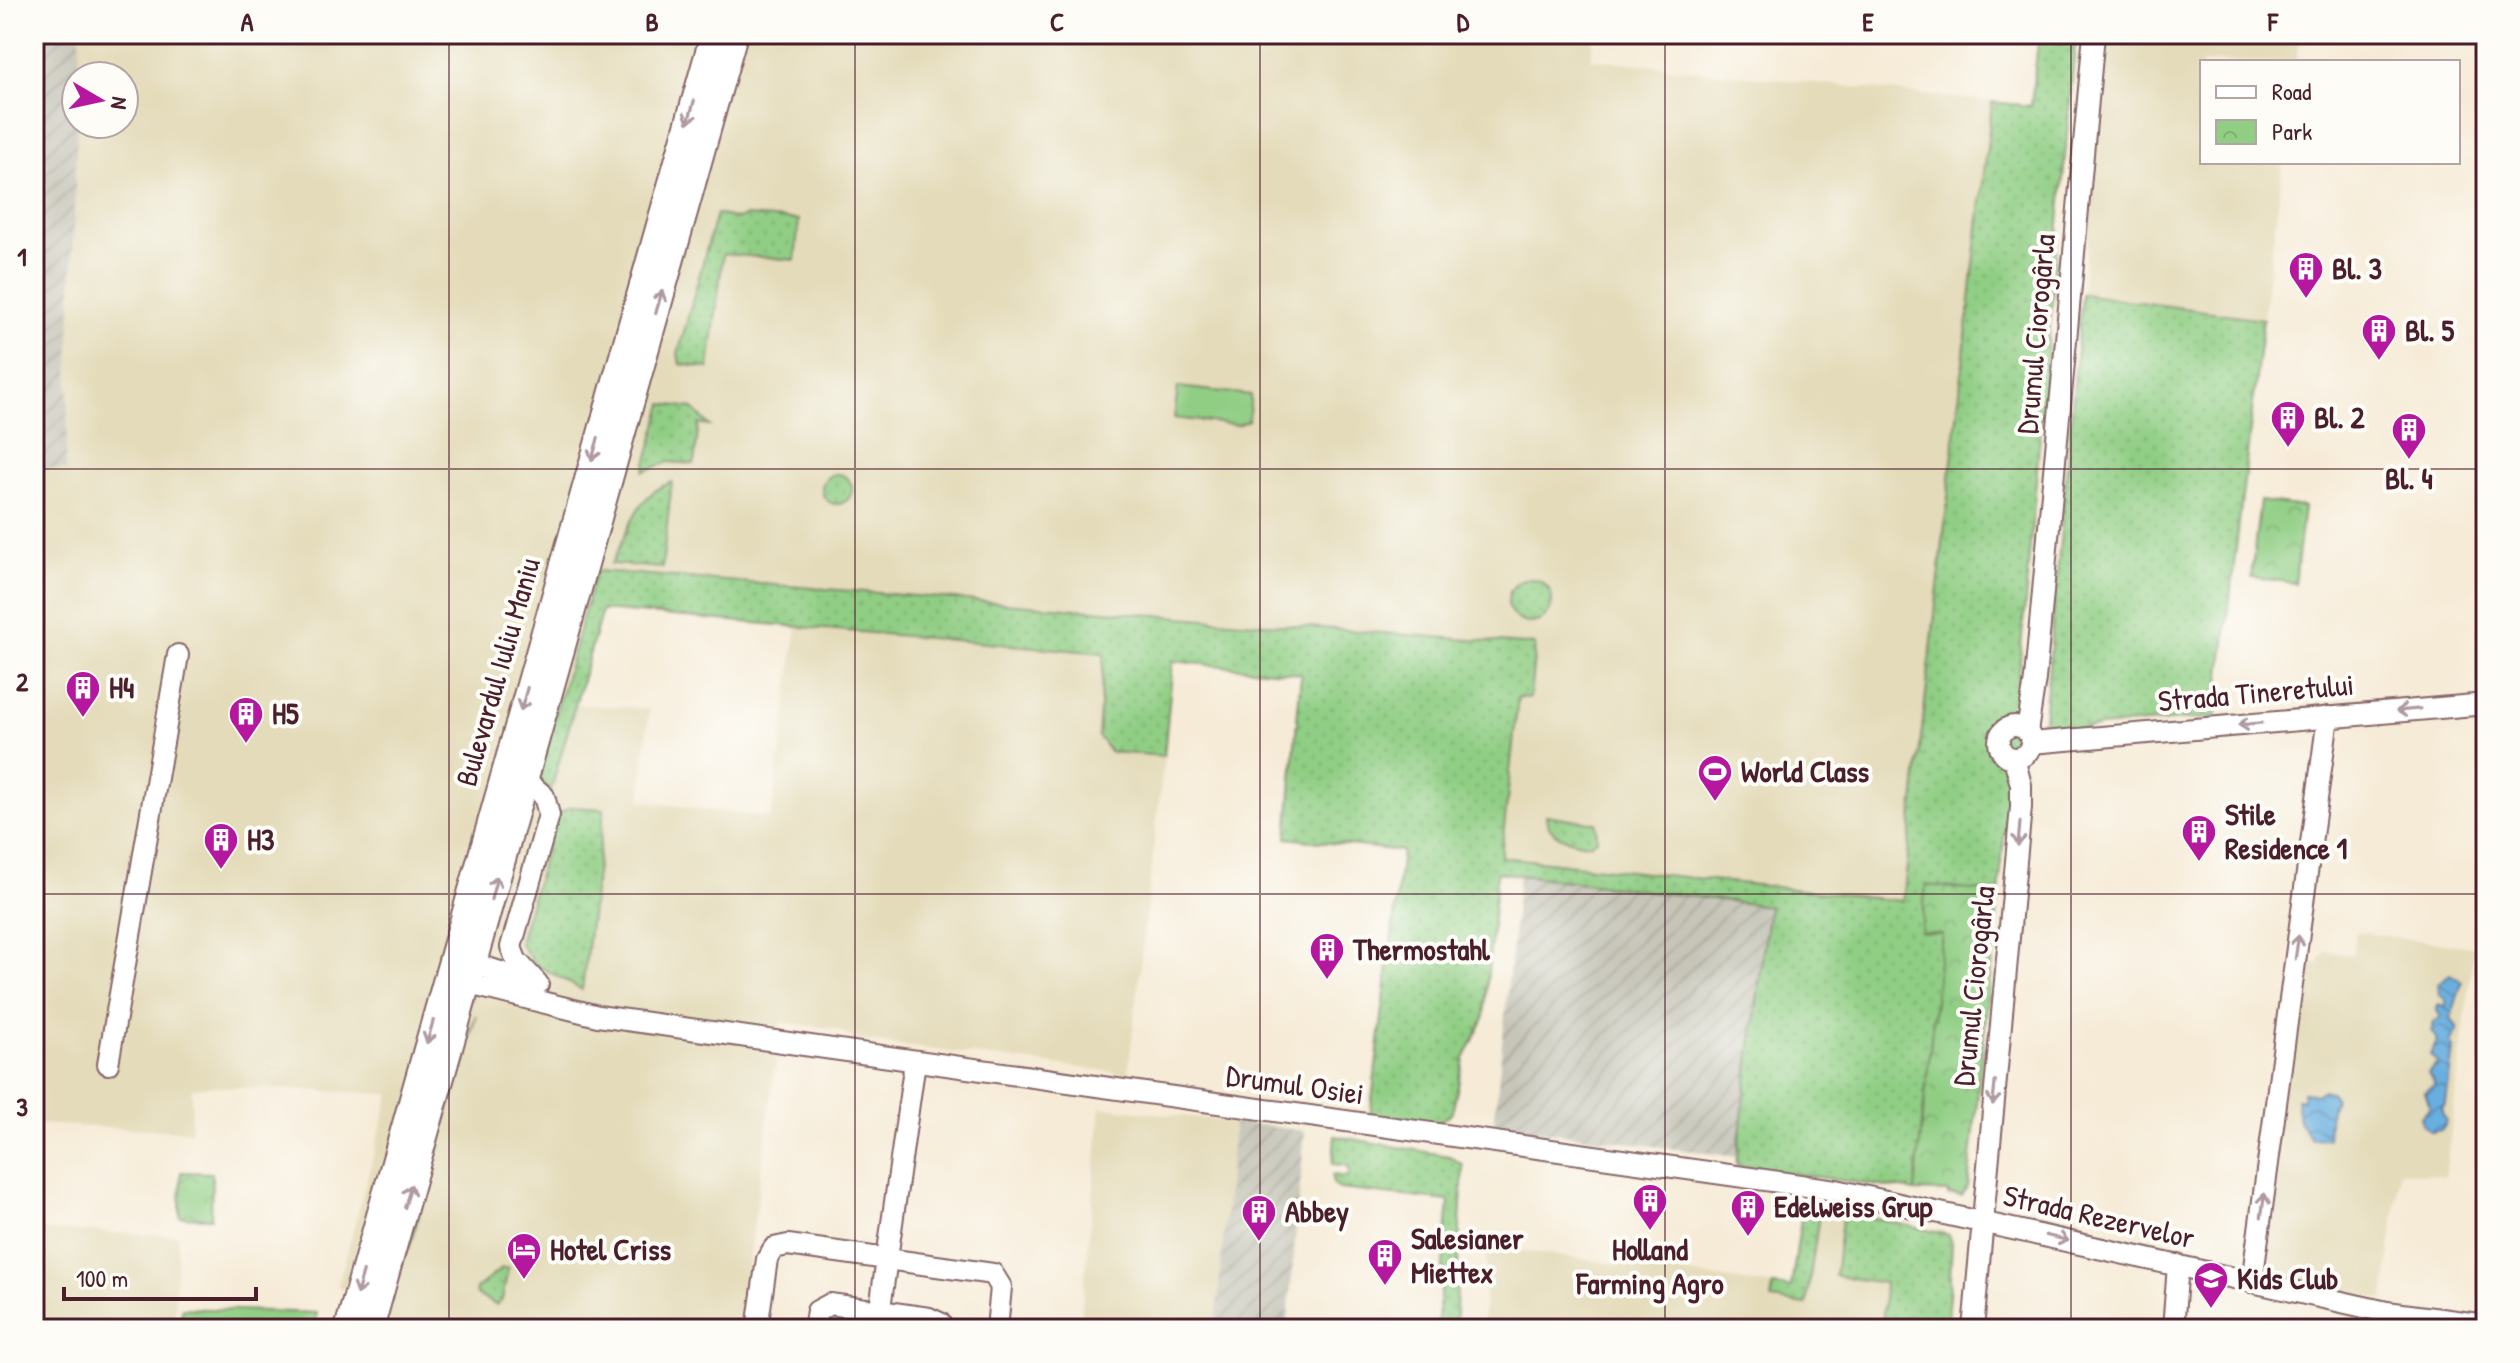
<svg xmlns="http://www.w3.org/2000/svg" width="2520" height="1363" viewBox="0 0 2520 1363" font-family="'Patrick Hand',sans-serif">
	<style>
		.built { fill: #e4dbba; fill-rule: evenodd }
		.industrial { fill: url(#industrial-furrows) }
		.grass { fill: url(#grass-dots); stroke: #6d7658; stroke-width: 2 }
		.park { fill: url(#park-crowns); stroke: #6d7658; stroke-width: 2 }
		.pitch { fill: #90ce84; stroke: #6d7658; stroke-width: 2 }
		.water { fill: url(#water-waves); stroke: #596785; stroke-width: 2 }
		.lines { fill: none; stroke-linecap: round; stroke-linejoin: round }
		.minor-casing { stroke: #866667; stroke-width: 24 }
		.major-casing { stroke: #866667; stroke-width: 28 }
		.minor { stroke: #fff; stroke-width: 20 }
		.major { stroke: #fff; stroke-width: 24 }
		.oneway { stroke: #ae9aa0 }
		.grid { fill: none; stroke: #4a1f2b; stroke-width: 2; stroke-opacity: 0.55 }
		.labels { text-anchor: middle; stroke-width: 8; stroke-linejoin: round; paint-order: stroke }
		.poi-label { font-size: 30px; font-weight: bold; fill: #4a1f2b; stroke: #fdfcf7; text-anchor: start }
		.street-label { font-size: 30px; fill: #4a1f2b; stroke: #fdfcf7 }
		.neatline { fill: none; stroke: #4a1f2b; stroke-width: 3 }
		.grid-label { font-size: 26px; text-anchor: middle; font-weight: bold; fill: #4a1f2b }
	</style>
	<defs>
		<pattern id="industrial-furrows" width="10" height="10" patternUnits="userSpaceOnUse" patternTransform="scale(2)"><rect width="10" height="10" fill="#c6c5b8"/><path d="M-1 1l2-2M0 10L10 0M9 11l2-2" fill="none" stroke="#aca99e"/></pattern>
		<pattern id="grass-dots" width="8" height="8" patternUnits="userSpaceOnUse" patternTransform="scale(2)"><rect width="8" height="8" fill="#90ce84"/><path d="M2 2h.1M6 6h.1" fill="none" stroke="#7eb072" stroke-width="1.8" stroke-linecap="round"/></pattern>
		<pattern id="park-crowns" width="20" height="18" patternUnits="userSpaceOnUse" patternTransform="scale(2)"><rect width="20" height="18" fill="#90ce84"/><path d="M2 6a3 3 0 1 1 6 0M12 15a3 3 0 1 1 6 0" fill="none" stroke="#7eb072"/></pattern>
		<pattern id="water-waves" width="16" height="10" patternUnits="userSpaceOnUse" patternTransform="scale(2)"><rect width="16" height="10" fill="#68afdf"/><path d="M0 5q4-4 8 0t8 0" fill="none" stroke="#588eb5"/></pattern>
	</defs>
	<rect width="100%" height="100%" fill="#fdfcf7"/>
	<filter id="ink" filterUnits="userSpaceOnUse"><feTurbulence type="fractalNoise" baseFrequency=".0125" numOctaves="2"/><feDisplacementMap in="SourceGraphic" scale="16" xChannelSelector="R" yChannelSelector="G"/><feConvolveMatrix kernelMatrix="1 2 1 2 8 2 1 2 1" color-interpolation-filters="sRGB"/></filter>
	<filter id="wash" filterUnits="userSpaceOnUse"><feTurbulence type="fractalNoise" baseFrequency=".006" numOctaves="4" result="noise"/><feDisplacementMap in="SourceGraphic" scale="32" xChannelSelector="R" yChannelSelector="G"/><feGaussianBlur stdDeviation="1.8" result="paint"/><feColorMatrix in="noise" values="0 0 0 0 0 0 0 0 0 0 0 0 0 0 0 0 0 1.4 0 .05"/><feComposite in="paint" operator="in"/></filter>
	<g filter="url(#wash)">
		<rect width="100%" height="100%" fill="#f6ebd7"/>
		<g class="built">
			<path d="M80,34H1594L1591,59L1992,102L1904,901L1500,857L1518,696L1530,697L1535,646L601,610L576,704L649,709L641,801L771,818L797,626L1105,653L1098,736L1100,743L1110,752L1164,756L1128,1074L858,1040L836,1029L781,1022L740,1329H396L338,1286L390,1094L208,1086L192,1089L191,1131L34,1124V468H66L77,124H124V76H78ZM571,807L604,809L535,964L524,945L561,809Z"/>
			<polygon points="2107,34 2300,34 2296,62 2202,62 2202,162 2283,162 2263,319 2082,294"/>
			<polygon points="2356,932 2474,947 2445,1177 2400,1171 2384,1300 2258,1270 2286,1063 2300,1000 2297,985 2299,966 2318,963 2326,951 2353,955"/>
			<polygon points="1101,1107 1234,1122 1215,1329 1080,1329"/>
			<polygon points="1803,1205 1946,1232 1952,1243 1947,1329 1483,1329 1487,1246 1790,1288"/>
			<polygon points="34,1230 178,1235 174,1329 34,1329"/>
		</g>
		<g class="industrial">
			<polygon points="34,34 80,34 66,469 34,468"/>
			<polygon points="1519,875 1769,906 1737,1157 1494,1125"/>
			<polygon points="1234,1122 1305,1131 1287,1329 1215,1329"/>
		</g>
		<g class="grass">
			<polygon points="2039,34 2076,34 1999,893 1926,886 1942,934 1915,1191 1736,1165 1769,906 1497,872 1484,1018 1464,1059 1452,1113 1435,1124 1370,1117 1402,851 1287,838 1301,674 1173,661 1164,756 1110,752 1098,736 1104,653 602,610 551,790 540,782 538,776 595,574 599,571 1535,645 1530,698 1518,697 1501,857 1903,901 1992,102 2031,106"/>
			<polygon points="716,214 738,219 746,216 799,220 795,260 723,254 709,368 680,364 678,354"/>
			<polygon points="2082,294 2263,319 2216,717 2043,732"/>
			<polygon points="663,404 692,408 710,426 699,424 694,464 669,462 644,471"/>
			<circle cx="837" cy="489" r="15"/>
			<path d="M672,482L662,568L611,564C630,531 633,496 672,482Z"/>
			<circle cx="1530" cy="601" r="22"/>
			<polygon points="571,807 604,809 582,990 535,964 519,942 556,814"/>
			<path d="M1546,815L1596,823L1597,840L1590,844C1572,842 1547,837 1546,815Z"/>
			<polygon points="476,1015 409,1249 408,1250 406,1248"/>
			<polygon points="1335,1136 1449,1156 1463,1165 1455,1329 1437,1329 1449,1201 1340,1189 1333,1184 1332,1175 1348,1177 1349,1166 1333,1164"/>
			<polygon points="1803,1205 1820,1208 1806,1305 1771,1300 1773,1286 1791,1288"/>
			<polygon points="1843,1211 1949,1235 1952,1243 1947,1329 1882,1329 1885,1283 1835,1276"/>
			<polygon points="502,1268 508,1268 502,1300 496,1305 477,1295 476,1289"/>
		</g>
		<g class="park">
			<polygon points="2260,501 2304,507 2295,583 2251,577"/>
			<polygon points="1926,885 1999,893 1968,1187 1962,1196 1948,1195 1948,1192 1915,1191 1942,934 1921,932"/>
			<polygon points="181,1172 212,1173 211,1218 180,1217"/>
			<polygon points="826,1313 864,1313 862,1329 822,1329"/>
		</g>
		<g class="pitch">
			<polygon points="1178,387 1251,395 1248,421 1237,425 1174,418"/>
			<polygon points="182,1308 317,1313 314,1329 181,1329"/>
		</g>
		<g class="water">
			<polygon points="2450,974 2462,982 2451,1018 2458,1029 2450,1042 2453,1049 2446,1103 2441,1109 2446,1122 2441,1130 2431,1132 2423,1125 2421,1117 2430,1107 2425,1092 2435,1084 2428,1073 2438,1063 2430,1055 2438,1040 2432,1031 2434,1022 2441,1017 2436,1009 2439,1005 2445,1008 2446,1000 2440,995 2438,984"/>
			<polygon points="2323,1090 2331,1092 2335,1100 2330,1109 2328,1138 2310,1139 2299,1121 2296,1099 2302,1100 2303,1092 2316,1094"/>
		</g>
	</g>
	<g filter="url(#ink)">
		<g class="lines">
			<defs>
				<g id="minor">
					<circle cx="2015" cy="742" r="16"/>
					<polyline points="2027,732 2035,679 2094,34"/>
					<polyline points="2031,743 2486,704"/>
					<polyline points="524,779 544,796 549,815 511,947 516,960 538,984"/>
					<polyline points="459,959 532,982"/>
					<polyline points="453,980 598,1016 1836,1190 2387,1312 2486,1325"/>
					<polyline points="108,1064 178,655"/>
					<polyline points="2252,1282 2328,717"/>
					<polyline points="757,1329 767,1259 774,1248 788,1245 993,1274 1001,1287 997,1329"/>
					<polyline points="814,1329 817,1311 830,1304 929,1318 940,1323 942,1329"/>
					<polyline points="877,1329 915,1061"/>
					<polyline points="1973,1329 2021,807 2021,785 2014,758"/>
					<polyline points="2173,1329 2178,1265"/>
				</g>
				<g id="major">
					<polyline points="347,1329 713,34"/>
					<polyline points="371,1329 735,34"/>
				</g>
			</defs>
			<use href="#minor" class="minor-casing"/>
			<use href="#major" class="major-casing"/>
			<use href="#minor" class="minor"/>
			<use href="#major" class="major"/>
		</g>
		<defs><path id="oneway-shaft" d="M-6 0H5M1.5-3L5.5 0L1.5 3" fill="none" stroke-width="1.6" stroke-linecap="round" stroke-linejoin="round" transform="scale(2)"/></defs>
		<g class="oneway">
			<use href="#oneway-shaft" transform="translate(691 112) rotate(106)"/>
			<use href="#oneway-shaft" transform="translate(659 302) rotate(-74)"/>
			<use href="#oneway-shaft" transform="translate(595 449) rotate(106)"/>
			<use href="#oneway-shaft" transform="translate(524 699) rotate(106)"/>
			<use href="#oneway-shaft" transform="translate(2408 710) rotate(175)"/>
			<use href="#oneway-shaft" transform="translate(2250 724) rotate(175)"/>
			<use href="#oneway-shaft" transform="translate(2019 834) rotate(95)"/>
			<use href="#oneway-shaft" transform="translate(494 888) rotate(-75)"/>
			<use href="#oneway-shaft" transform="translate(2297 947) rotate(-82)"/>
			<use href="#oneway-shaft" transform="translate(430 1032) rotate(106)"/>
			<use href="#oneway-shaft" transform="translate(1994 1093) rotate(96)"/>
			<use href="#oneway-shaft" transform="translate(408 1196) rotate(-74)"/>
			<use href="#oneway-shaft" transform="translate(2263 1205) rotate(-82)"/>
			<use href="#oneway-shaft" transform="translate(2057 1238) rotate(13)"/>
			<use href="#oneway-shaft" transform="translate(360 1283) rotate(106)"/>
		</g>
	</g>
	<path class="grid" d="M449,34V1329M855,34V1329M1260,34V1329M1665,34V1329M2071,34V1329M34,469H2486M34,894H2486"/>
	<defs>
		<symbol id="building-pin" viewBox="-11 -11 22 30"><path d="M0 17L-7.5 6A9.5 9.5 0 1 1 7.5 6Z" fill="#b5179e" stroke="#fdfcf7"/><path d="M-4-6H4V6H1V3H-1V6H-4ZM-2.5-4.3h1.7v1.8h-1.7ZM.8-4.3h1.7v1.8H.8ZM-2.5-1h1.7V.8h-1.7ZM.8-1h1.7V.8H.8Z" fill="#fff"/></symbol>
		<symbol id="stadium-pin" viewBox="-11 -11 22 30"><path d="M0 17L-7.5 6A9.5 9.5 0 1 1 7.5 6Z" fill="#b5179e" stroke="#fdfcf7"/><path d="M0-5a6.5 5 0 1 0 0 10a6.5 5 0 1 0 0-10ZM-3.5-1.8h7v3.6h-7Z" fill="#fff"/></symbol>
		<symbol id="hotel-pin" viewBox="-11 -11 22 30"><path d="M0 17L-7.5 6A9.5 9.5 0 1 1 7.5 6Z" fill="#b5179e" stroke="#fdfcf7"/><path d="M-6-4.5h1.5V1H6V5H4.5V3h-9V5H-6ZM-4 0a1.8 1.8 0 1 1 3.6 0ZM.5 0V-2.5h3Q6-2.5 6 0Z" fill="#fff"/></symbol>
		<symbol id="school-pin" viewBox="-11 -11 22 30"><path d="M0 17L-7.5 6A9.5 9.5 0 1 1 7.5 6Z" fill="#b5179e" stroke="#fdfcf7"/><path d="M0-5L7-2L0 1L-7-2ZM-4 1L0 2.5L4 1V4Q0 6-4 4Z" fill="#fff"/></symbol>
	</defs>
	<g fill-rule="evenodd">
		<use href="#building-pin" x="2286" y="249" width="40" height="54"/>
		<use href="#building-pin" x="2359" y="311" width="40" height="54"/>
		<use href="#building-pin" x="2268" y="398" width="40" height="54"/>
		<use href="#building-pin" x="2389" y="410" width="40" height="54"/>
		<use href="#building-pin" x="63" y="668" width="40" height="54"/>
		<use href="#building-pin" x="226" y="694" width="40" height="54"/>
		<use href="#stadium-pin" x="1695" y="752" width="40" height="54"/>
		<use href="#building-pin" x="2179" y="812" width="40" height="54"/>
		<use href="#building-pin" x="201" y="820" width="40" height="54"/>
		<use href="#building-pin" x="1307" y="930" width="40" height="54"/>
		<use href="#building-pin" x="1630" y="1181" width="40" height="54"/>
		<use href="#building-pin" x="1728" y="1187" width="40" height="54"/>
		<use href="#building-pin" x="1239" y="1192" width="40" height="54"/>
		<use href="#hotel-pin" x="504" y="1230" width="40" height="54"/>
		<use href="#building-pin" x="1365" y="1236" width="40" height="54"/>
		<use href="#school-pin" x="2191" y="1259" width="40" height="54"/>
	</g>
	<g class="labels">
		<g class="poi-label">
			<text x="2332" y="279">Bl. 3</text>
			<text x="2405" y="341">Bl. 5</text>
			<text x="2314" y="428">Bl. 2</text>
			<text x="2409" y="489" text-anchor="middle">Bl. 4</text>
			<text x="109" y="698">H4</text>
			<text x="272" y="724">H5</text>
			<text x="1741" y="782">World Class</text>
			<text x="2225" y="825">Stile<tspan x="2225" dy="34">Residence 1</tspan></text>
			<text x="247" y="850">H3</text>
			<text x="1353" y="960">Thermostahl</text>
			<text x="1774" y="1217">Edelweiss Grup</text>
			<text x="1285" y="1222">Abbey</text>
			<text x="1411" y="1249">Salesianer<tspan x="1411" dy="34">Miettex</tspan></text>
			<text x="550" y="1260">Hotel Criss</text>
			<text x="1650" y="1260" text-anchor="middle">Holland<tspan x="1650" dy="34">Farming Agro</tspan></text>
			<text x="2237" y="1289">Kids Club</text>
		</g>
		<g class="street-label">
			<text transform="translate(2036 334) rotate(-85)" y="10">Drumul Ciorogârla</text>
			<text transform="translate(498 672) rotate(-74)" y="10">Bulevardul Iuliu Maniu</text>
			<text transform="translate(2256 693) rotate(-5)" y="10">Strada Tineretului</text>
			<text transform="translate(1974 986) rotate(-84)" y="10">Drumul Ciorogârla</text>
			<text transform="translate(1295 1085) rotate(8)" y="10">Drumul Osiei</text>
			<text transform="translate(2099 1217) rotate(13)" y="10">Strada Rezervelor</text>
		</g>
	</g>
	<rect width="2520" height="1363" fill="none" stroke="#fdfcf7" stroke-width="88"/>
	<rect x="2200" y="60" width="260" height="104" fill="#fdfcf7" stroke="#b5a4a5" stroke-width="2"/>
	<rect x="2216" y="86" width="40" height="12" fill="#ffffff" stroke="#b5a4a5" stroke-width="2"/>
	<text x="2272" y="100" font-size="24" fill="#4a1f2b">Road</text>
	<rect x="2216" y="120" width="40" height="24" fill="url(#park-crowns)" stroke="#b5a4a5" stroke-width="2"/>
	<text x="2272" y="140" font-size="24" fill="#4a1f2b">Park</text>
	<g transform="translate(100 100) rotate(99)"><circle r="38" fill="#fdfcf7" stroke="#b5a4a5" stroke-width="2"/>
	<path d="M0-6L14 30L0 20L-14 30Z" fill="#b5179e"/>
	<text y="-12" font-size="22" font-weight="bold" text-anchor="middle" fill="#4a1f2b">N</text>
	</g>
	<path d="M64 1287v12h192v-12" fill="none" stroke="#4a1f2b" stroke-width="4"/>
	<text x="76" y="1287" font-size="24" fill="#4a1f2b" stroke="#fdfcf7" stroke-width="6" paint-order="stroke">100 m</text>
	<rect x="44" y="44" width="2432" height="1275" class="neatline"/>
	<g class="grid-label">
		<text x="247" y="31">A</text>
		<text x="652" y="31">B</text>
		<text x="1057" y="31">C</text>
		<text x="1463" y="31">D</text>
		<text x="1868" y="31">E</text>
		<text x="2273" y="31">F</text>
		<text x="22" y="266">1</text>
		<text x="22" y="691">2</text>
		<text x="22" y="1116">3</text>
	</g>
</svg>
